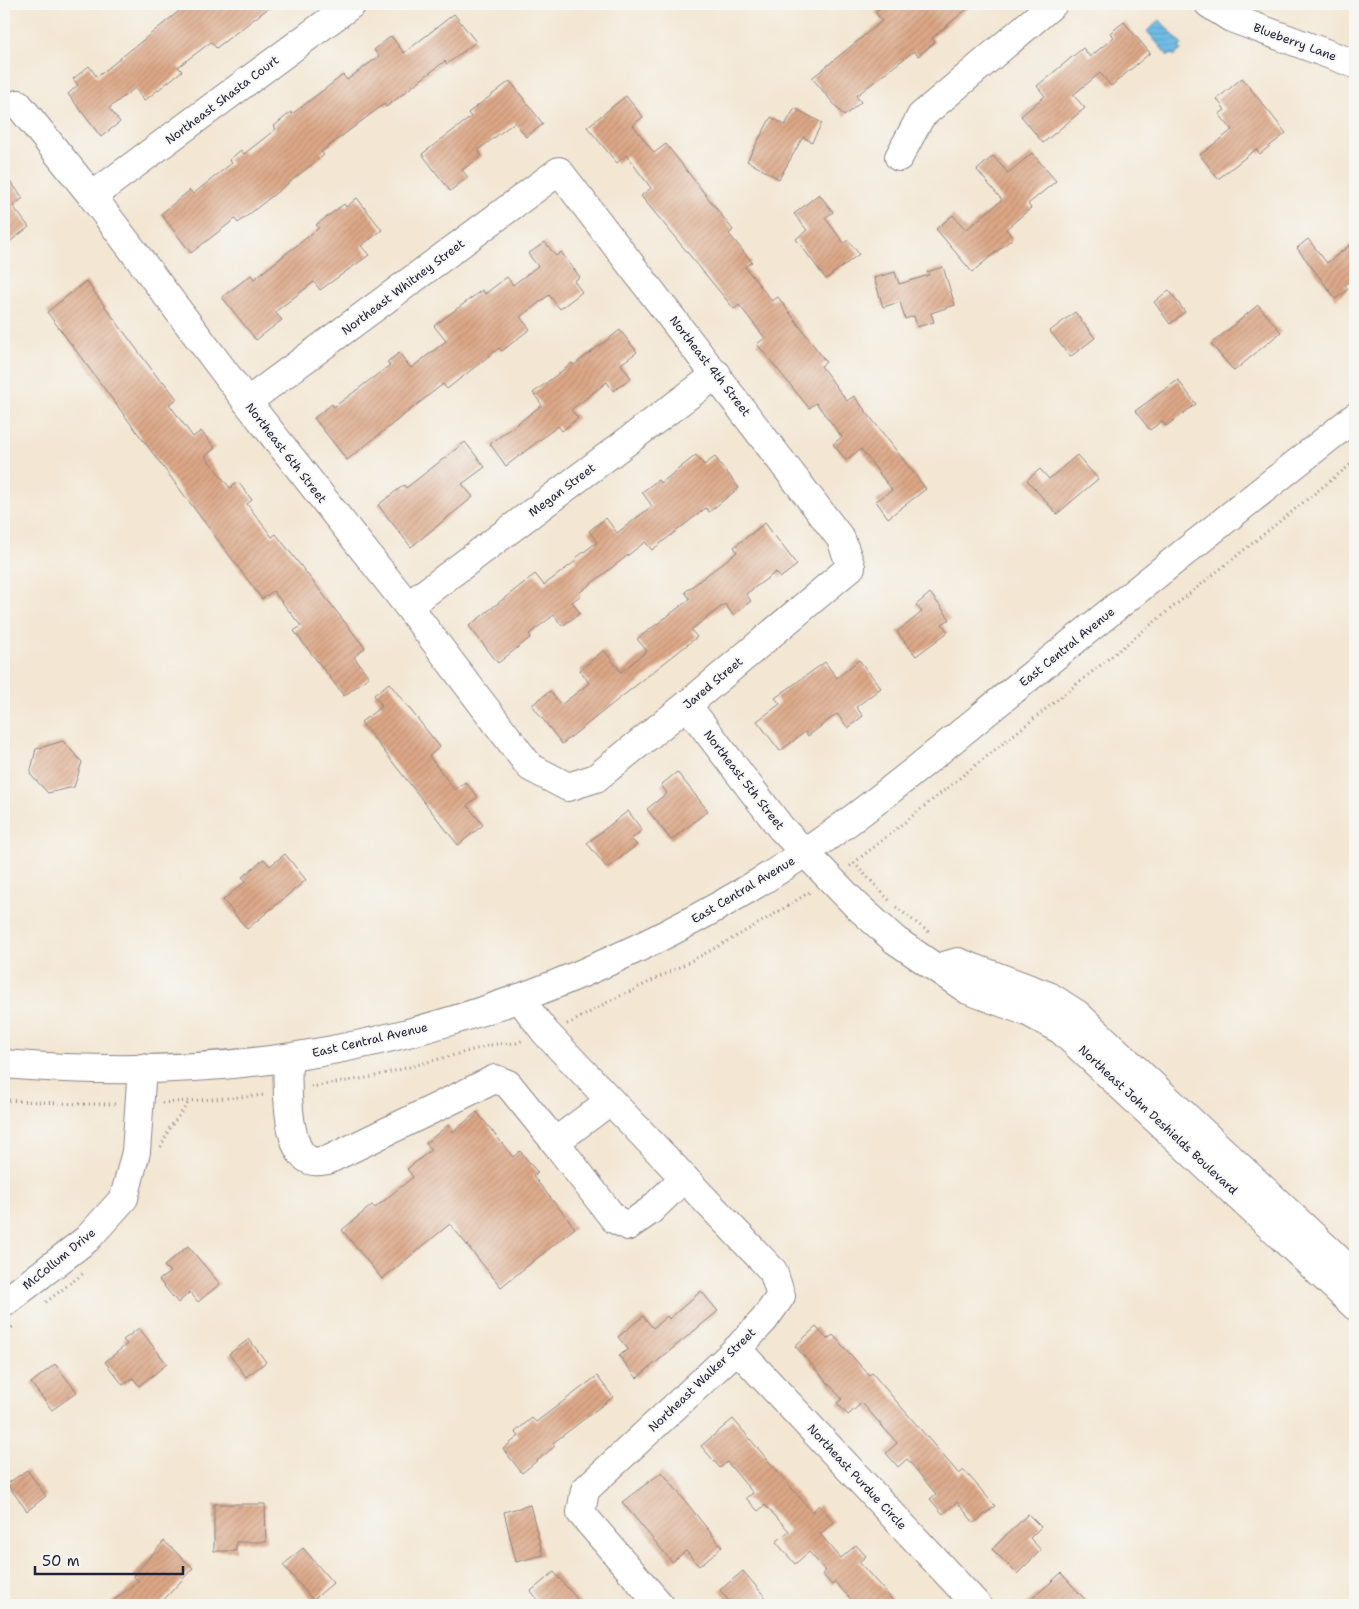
<svg xmlns="http://www.w3.org/2000/svg" width="1359" height="1609" viewBox="0 0 1359 1609" font-family="'Shantell Sans',sans-serif">
	<style>
		.water { fill: url(#water-rules); stroke: #466e90 }
		.building { fill: url(#building-hatch) }
		.lines { fill: none; stroke-linecap: round; stroke-linejoin: round }
		.minor-casing { stroke: #8a8486; stroke-width: 30 }
		.major-casing { stroke: #8a8486; stroke-width: 30 }
		.path { stroke: #8a8486; stroke-width: 3; stroke-dasharray: 1 4; stroke-linecap: butt }
		.minor { stroke: #fff; stroke-width: 28 }
		.major { stroke: #fff; stroke-width: 28 }
		.labels { text-anchor: middle; stroke-width: 4; stroke-linejoin: round; paint-order: stroke }
		.street-label { font-size: 12px; fill: #22223b; stroke: #f6f6f2 }
	</style>
	<defs>
		<pattern id="water-rules" width="6" height="5" patternUnits="userSpaceOnUse" patternTransform="scale(1.25)"><rect width="6" height="5" fill="#6abbe5"/><path d="M0 2.5h6" fill="none" stroke="#5ca0c5"/></pattern>
		<pattern id="building-hatch" width="6" height="6" patternUnits="userSpaceOnUse" patternTransform="scale(1.25)"><rect width="6" height="6" fill="#dca786"/><path d="M-1 1l2-2M0 6l6-6M5 7l2-2" fill="none" stroke="#bc8f75"/></pattern>
	</defs>
	<rect width="100%" height="100%" fill="#f6f6f2"/>
	<filter id="ink" filterUnits="userSpaceOnUse"><feTurbulence type="fractalNoise" baseFrequency=".02" numOctaves="2"/><feDisplacementMap in="SourceGraphic" scale="10" xChannelSelector="R" yChannelSelector="G"/><feConvolveMatrix kernelMatrix="1 2 1 2 8 2 1 2 1" color-interpolation-filters="sRGB"/></filter>
	<filter id="wash" filterUnits="userSpaceOnUse"><feTurbulence type="fractalNoise" baseFrequency=".0096" numOctaves="4" result="noise"/><feDisplacementMap in="SourceGraphic" scale="20" xChannelSelector="R" yChannelSelector="G"/><feGaussianBlur stdDeviation="1.12" result="paint"/><feColorMatrix in="noise" values="0 0 0 0 0 0 0 0 0 0 0 0 0 0 0 0 0 1.4 0 .05"/><feComposite in="paint" operator="in"/></filter>
	<g filter="url(#wash)">
		<rect width="100%" height="100%" fill="#f3e6d2"/>
		<polygon class="water" points="1160,20 1182,45 1179,47 1181,50 1174,56 1172,54 1168,56 1147,31"/>
		<g id="blocks">
			<g class="building">
				<polygon points="188,4 274,4 216,48 211,42 178,67 182,71 144,101 135,88 109,108 120,122 101,137 68,94 78,85 73,79 89,66 97,77"/>
				<polygon points="885,4 973,4 932,38 935,42 918,56 914,51 856,96 861,102 844,116 812,78 882,21 875,12"/>
				<polygon points="454,14 476,42 447,64 445,61 386,107 384,104 321,152 324,155 238,223 235,219 191,253 161,214 190,190 193,194 232,163 229,160 241,150 244,154 276,129 274,126 291,112 292,114 343,75 347,80 379,56 374,50 391,36 404,53"/>
				<polygon points="1124,22 1150,53 1111,86 1100,73 1073,95 1085,108 1043,143 1021,116 1045,96 1037,86 1083,48 1090,57 1114,37 1110,33"/>
				<polygon points="1242,78 1286,133 1260,154 1256,149 1218,179 1200,155 1232,130 1219,114 1225,110 1217,99"/>
				<polygon points="510,81 543,124 526,137 515,122 478,150 482,156 462,170 468,177 450,191 422,154 471,117 468,113"/>
				<polygon points="626,96 643,117 633,125 654,153 666,144 733,230 729,234 752,262 745,267 772,301 778,297 826,362 821,366 847,401 854,396 926,489 888,518 876,501 892,490 861,449 846,460 833,444 842,437 816,403 809,408 757,344 765,338 739,305 734,309 641,196 651,188 626,155 617,163 587,127"/>
				<polygon points="795,108 822,123 812,142 803,137 779,179 747,161 771,117 785,125"/>
				<polygon points="1032,153 1056,181 1028,204 1031,208 1006,229 1013,238 972,272 936,229 953,215 966,230 1002,200 977,170 993,156 1008,173"/>
				<polygon points="4,173 23,198 13,206 29,227 4,246"/>
				<polygon points="819,194 833,212 825,218 844,243 848,240 859,254 826,279 796,239 807,230 794,214"/>
				<polygon points="357,198 382,230 361,246 369,255 320,290 314,282 275,312 282,320 256,340 222,297 251,275 254,279 319,228 316,225 344,204 346,207"/>
				<polygon points="1308,239 1327,263 1355,241 1355,277 1345,285 1348,289 1336,299 1297,248"/>
				<polygon points="545,242 556,256 561,252 580,277 574,281 582,292 560,309 549,295 520,317 530,329 502,351 499,348 447,389 443,384 347,460 314,418 332,404 334,407 390,365 387,362 399,353 411,368 446,341 434,326 482,290 485,294 507,277 513,285 538,266 528,254"/>
				<polygon points="943,267 955,305 931,313 934,322 917,327 914,316 905,319 900,302 883,307 874,278 895,272 899,284 929,275 927,272"/>
				<polygon points="86,281 161,382 163,381 177,399 169,404 193,437 201,431 215,448 205,456 230,488 238,482 252,500 247,504 272,537 276,534 365,648 354,657 369,677 344,696 294,631 301,626 273,591 262,599 47,312"/>
				<polygon points="1169,290 1185,312 1170,324 1154,302"/>
				<polygon points="1258,305 1281,332 1234,371 1211,344"/>
				<polygon points="1075,312 1095,338 1070,357 1050,331"/>
				<polygon points="620,330 637,352 621,364 631,378 613,391 607,382 571,410 578,418 562,431 558,426 506,466 490,444 542,405 533,393 572,363 574,365"/>
				<polygon points="1178,380 1196,404 1166,426 1162,421 1150,430 1135,411"/>
				<polygon points="465,442 485,467 462,484 473,497 411,547 378,505 404,485 406,488"/>
				<polygon points="696,455 704,465 715,457 739,488 709,512 706,508 652,550 645,542 579,593 581,595 572,602 580,613 562,626 554,615 529,634 531,637 498,663 469,626 535,574 544,585 577,560 576,558 597,542 589,531 606,518 617,533 652,506 642,492 658,480 661,483"/>
				<polygon points="1077,455 1098,479 1057,514 1027,480 1040,469 1049,479"/>
				<polygon points="765,523 797,565 780,578 776,572 746,594 751,601 733,615 725,604 691,630 697,637 562,744 532,705 550,691 561,705 589,683 580,670 604,650 621,672 647,651 637,639 690,599 685,592 737,552 734,547"/>
				<polygon points="930,593 950,619 942,624 948,632 916,656 897,632 922,612 916,605"/>
				<polygon points="859,660 881,688 856,707 863,716 848,728 837,714 808,736 805,732 780,751 757,721 780,704 775,698 825,662 837,678"/>
				<polygon points="389,683 440,747 429,756 455,790 465,782 478,797 467,805 483,825 458,845 361,722 382,706 374,695"/>
				<polygon points="63,741 82,762 74,787 48,793 30,774 36,749"/>
				<polygon points="677,772 708,811 671,840 647,809 667,793 661,785"/>
				<polygon points="628,811 642,830 631,839 637,845 607,868 587,843"/>
				<polygon points="285,854 306,880 247,929 223,900 246,881 242,877 264,859 270,866"/>
				<polygon points="477,1112 513,1157 520,1151 538,1173 533,1176 575,1228 501,1287 450,1224 382,1279 342,1230 372,1205 375,1208 413,1177 407,1169 431,1150 426,1143 448,1125 453,1132"/>
				<polygon points="188,1246 220,1284 198,1302 190,1292 178,1303 159,1280 170,1272 164,1266"/>
				<polygon points="701,1291 718,1311 637,1378 619,1356 628,1349 618,1337 643,1316 653,1328 667,1316 669,1319"/>
				<polygon points="816,1327 827,1339 833,1335 869,1375 872,1373 959,1474 964,1470 995,1506 974,1523 957,1502 943,1514 930,1499 936,1494 907,1459 898,1467 886,1453 897,1443 862,1403 848,1415 837,1403 842,1399 795,1346"/>
				<polygon points="139,1328 167,1364 139,1386 133,1378 123,1385 105,1362 127,1344 123,1340"/>
				<polygon points="249,1339 266,1362 246,1377 229,1354"/>
				<polygon points="55,1364 77,1392 52,1410 31,1383"/>
				<polygon points="597,1376 613,1397 553,1443 555,1446 522,1473 503,1449 519,1436 515,1432 532,1418 536,1422"/>
				<polygon points="733,1419 812,1512 819,1505 834,1522 820,1534 841,1558 856,1545 866,1556 859,1562 897,1605 856,1605 835,1582 832,1585 822,1574 826,1571 809,1552 795,1564 776,1542 789,1531 765,1505 758,1511 746,1498 753,1493 727,1462 720,1468 701,1446"/>
				<polygon points="27,1470 46,1496 27,1511 7,1484"/>
				<polygon points="662,1472 722,1547 699,1566 686,1551 672,1562 622,1502"/>
				<polygon points="214,1504 265,1504 266,1542 236,1542 236,1551 214,1551"/>
				<polygon points="530,1505 543,1555 516,1562 504,1512"/>
				<polygon points="1028,1514 1041,1527 1030,1538 1041,1550 1017,1574 992,1549"/>
				<polygon points="164,1541 193,1568 159,1605 108,1605 139,1581 133,1576"/>
				<polygon points="303,1548 333,1583 313,1600 283,1565"/>
				<polygon points="743,1571 772,1605 732,1605 720,1590"/>
				<polygon points="554,1572 582,1605 542,1605 531,1591"/>
				<polygon points="1061,1573 1090,1605 1025,1605"/>
			</g>
		</g>
	</g>
	<g filter="url(#ink)">
		<use href="#blocks" fill-opacity="0" stroke="#8a8486" stroke-width="1"/>
		<g class="lines">
			<defs>
				<g id="minor">
					<polyline points="1209,4 1231,18 1355,64"/>
					<polyline points="18,104 92,196 247,402 408,606 530,767 568,787 596,778 687,705 851,567 841,539 559,171 247,402"/>
					<polyline points="899,157 921,116 1053,4"/>
					<polyline points="92,196 352,4"/>
					<polyline points="408,606 717,374"/>
					<polyline points="687,705 781,828 855,904 895,940 968,990 1028,1012 1061,1030 1355,1306"/>
					<polyline points="937,968 958,962 1049,996 1077,1014 1355,1275"/>
					<polyline points="519,998 545,1032 773,1271 781,1296 764,1320 737,1349 585,1490 581,1513 660,1605"/>
					<path d="M288,1058C287,1080 286,1145 306,1158C312,1163 321,1161 328,1160L495,1079L508,1084L555,1142L610,1101"/>
					<polyline points="555,1142 614,1219 628,1226 650,1211 684,1178"/>
					<polyline points="4,1303 87,1239 124,1198 136,1152 142,1068"/>
					<polyline points="737,1349 977,1605"/>
				</g>
				<path id="major" d="M4,1064C97,1072 199,1071 291,1057C452,1033 608,972 748,889C848,830 937,752 1027,679C1135,591 1245,504 1355,417"/>
			</defs>
			<use href="#minor" class="minor-casing"/>
			<use href="#major" class="major-casing"/>
			<g class="path">
				<polyline points="854,863 890,901"/>
				<polyline points="850,866 1355,461"/>
				<polyline points="896,907 931,934"/>
				<path d="M567,1024C584,1017 597,1007 614,999C682,967 748,932 811,891"/>
				<polyline points="311,1087 372,1077 495,1044 516,1043 524,1040"/>
				<polyline points="4,1100 78,1104 118,1104"/>
				<polyline points="162,1103 265,1095"/>
				<polyline points="161,1147 169,1129 188,1103"/>
				<polyline points="46,1302 85,1272"/>
				<polyline points="4,1334 15,1325"/>
			</g>
			<use href="#minor" class="minor"/>
			<use href="#major" class="major"/>
		</g>
	</g>
	<g class="labels">
		<g class="street-label">
			<text transform="translate(1295 42) rotate(20)" y="4">Blueberry Lane</text>
			<text transform="translate(222 100) rotate(-37)" y="4">Northeast Shasta Court</text>
			<text transform="translate(403 287) rotate(-37)" y="4">Northeast Whitney Street</text>
			<text transform="translate(710 366) rotate(52)" y="4">Northeast 4th Street</text>
			<text transform="translate(286 453) rotate(52)" y="4">Northeast 6th Street</text>
			<text transform="translate(562 490) rotate(-37)" y="4">Megan Street</text>
			<text transform="translate(1067 647) rotate(-39)" y="4">East Central Avenue</text>
			<text transform="translate(713 683) rotate(-40)" y="4">Jared Street</text>
			<text transform="translate(744 780) rotate(52)" y="4">Northeast 5th Street</text>
			<text transform="translate(743 890) rotate(-31)" y="4">East Central Avenue</text>
			<text transform="translate(370 1040) rotate(-13)" y="4">East Central Avenue</text>
			<text transform="translate(1158 1120) rotate(43)" y="4">Northeast John Deshields Boulevard</text>
			<text transform="translate(59 1259) rotate(-39)" y="4">McCollum Drive</text>
			<text transform="translate(702 1380) rotate(-44)" y="4">Northeast Walker Street</text>
			<text transform="translate(857 1477) rotate(47)" y="4">Northeast Purdue Circle</text>
		</g>
	</g>
	<rect width="1359" height="1609" fill="none" stroke="#f6f6f2" stroke-width="20"/>
	<path d="M35 1566v8h148v-8" fill="none" stroke="#22223b" stroke-width="2.5"/>
	<text x="42" y="1566" font-size="15" fill="#22223b" stroke="#f6f6f2" stroke-width="4" paint-order="stroke">50 m</text>
</svg>
